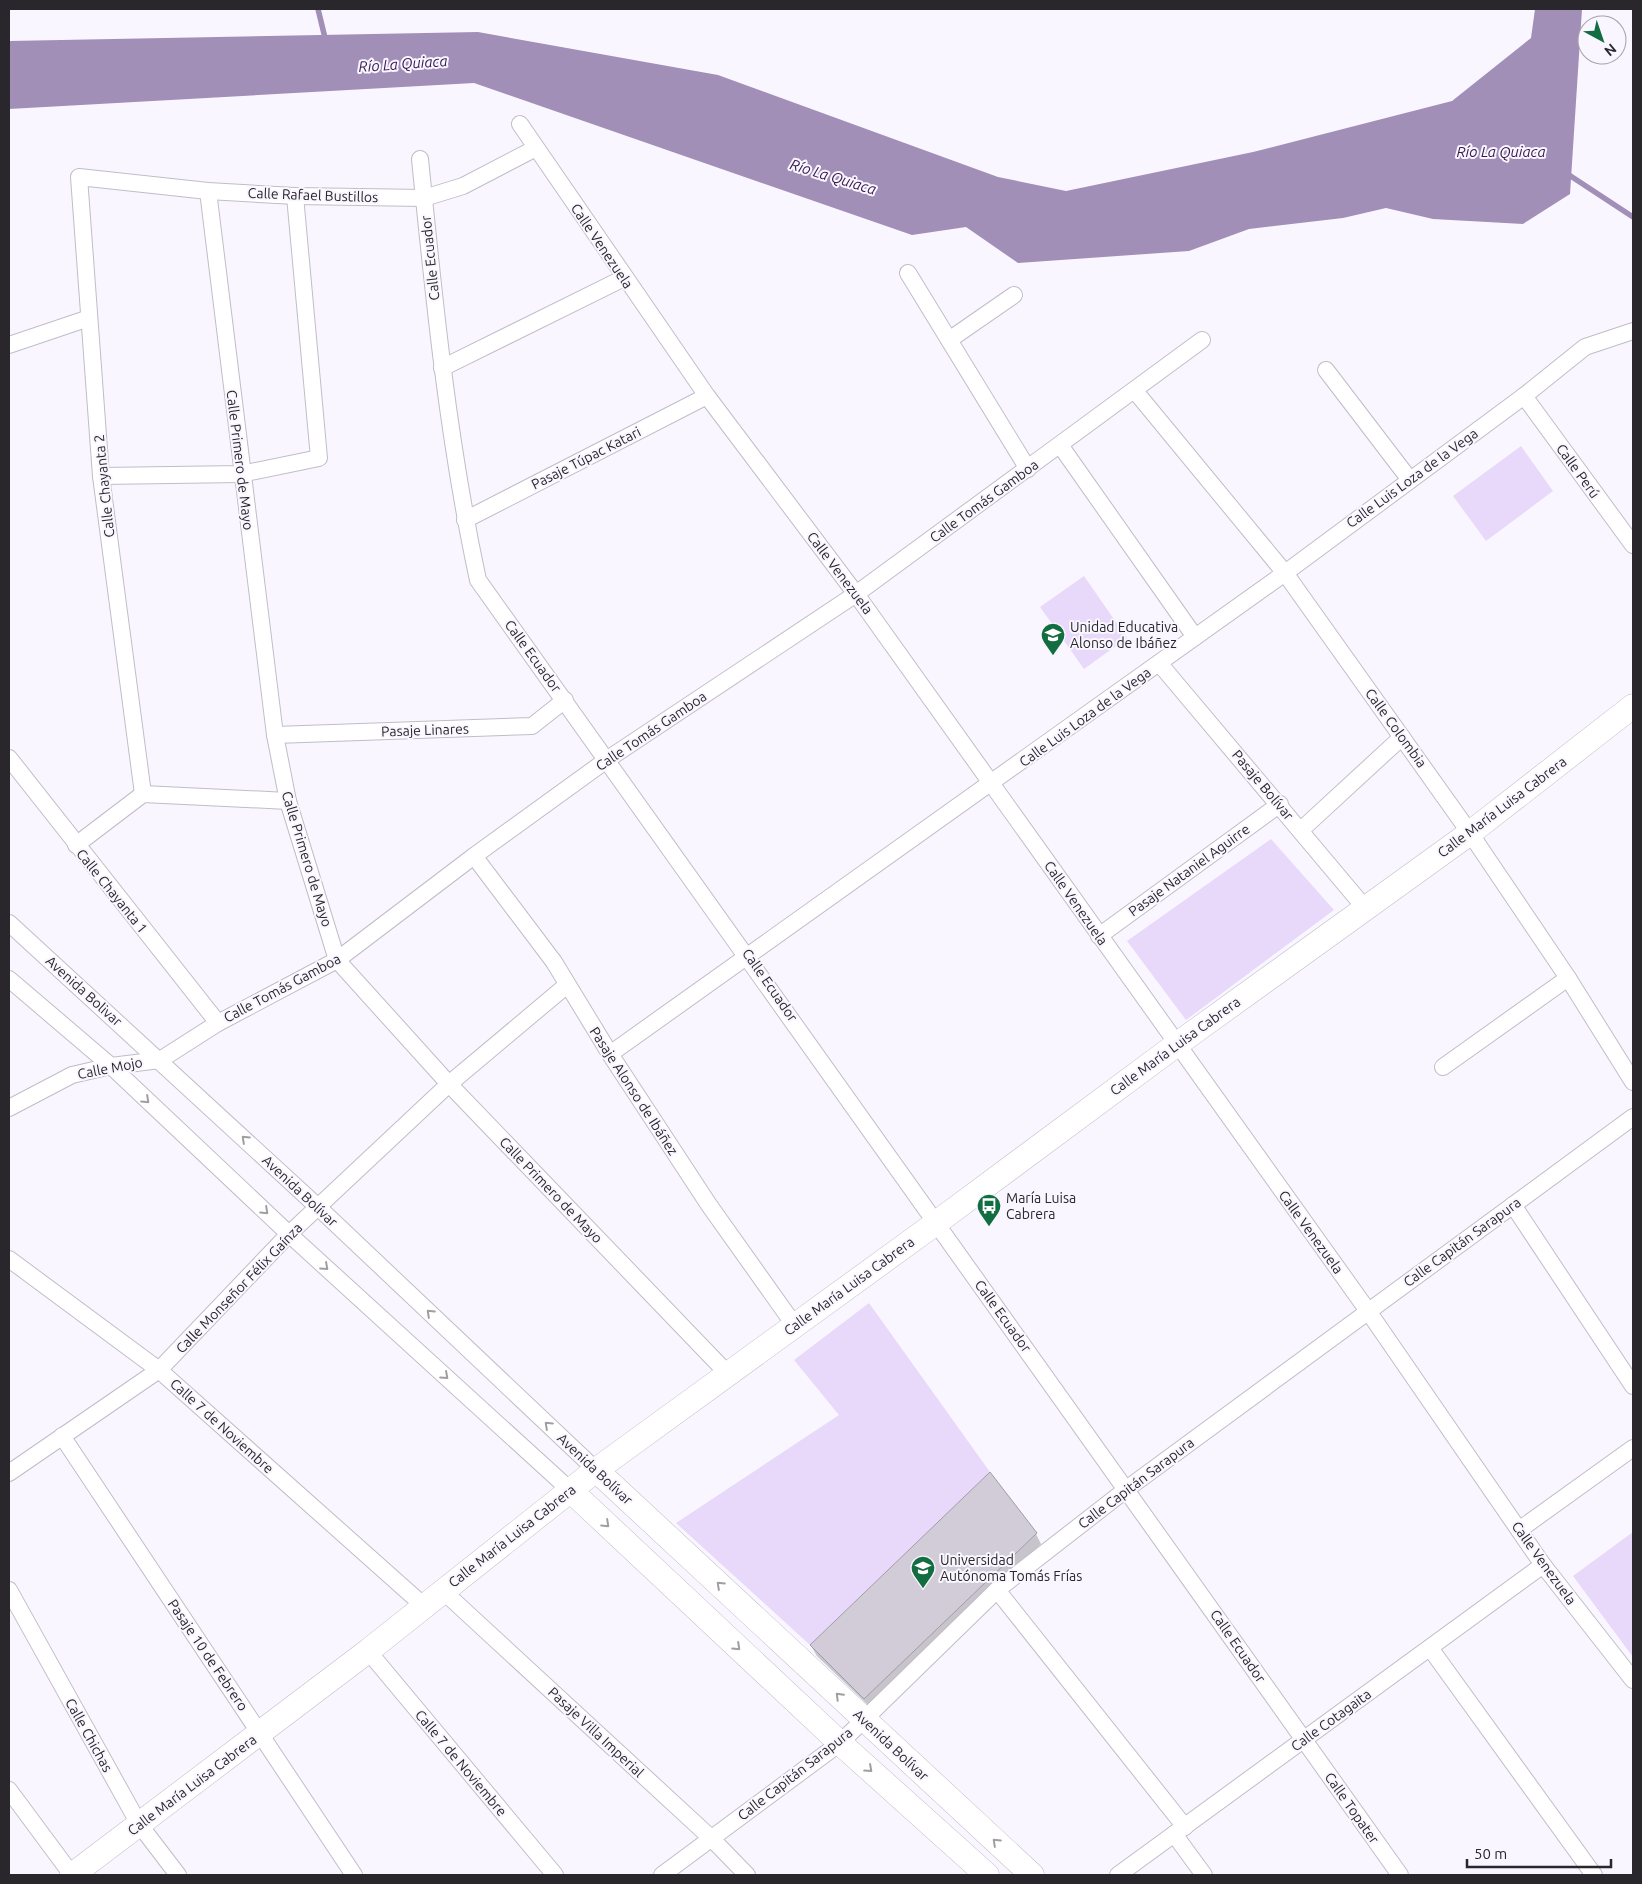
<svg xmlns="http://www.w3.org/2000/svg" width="1642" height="1884" viewBox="0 0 1642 1884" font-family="Ubuntu,sans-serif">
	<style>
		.green { fill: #e8d9fa }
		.water { fill: #a28fb8 }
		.shadow { fill: #0003 }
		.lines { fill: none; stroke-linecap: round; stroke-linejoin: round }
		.stream { stroke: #a28fb8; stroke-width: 5.5 }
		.building { fill: #d1ccd7; stroke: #a09ca6 }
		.street-casing { stroke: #c1bdc7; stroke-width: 18 }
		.secondary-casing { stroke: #c1bdc7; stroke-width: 25 }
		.street { stroke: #fff; stroke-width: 16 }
		.secondary { stroke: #fff; stroke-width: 24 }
		.oneway { stroke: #9f9ea0 }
		.labels { text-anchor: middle; stroke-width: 4; stroke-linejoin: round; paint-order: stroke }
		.street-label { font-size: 14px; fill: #29272b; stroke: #faf6ff }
		.poi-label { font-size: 14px; fill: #29272b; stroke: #faf6ff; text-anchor: start }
		.water-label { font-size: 15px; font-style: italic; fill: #361b4f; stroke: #faf6ff }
	</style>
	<rect width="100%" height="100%" fill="#faf6ff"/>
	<g class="green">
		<polygon points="1521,446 1553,491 1486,541 1453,496"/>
		<polygon points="1084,576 1127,638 1084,669 1040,607"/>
		<polygon points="1271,839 1334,910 1186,1020 1127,941"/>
		<polygon points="869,1303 990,1472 810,1645 676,1523 839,1415 794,1360"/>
		<polygon points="1633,1532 1633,1657 1573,1576"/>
	</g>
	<polygon class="water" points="1535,9 1582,9 1570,194 1523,224 1433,219 1386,208 1343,218 1249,229 1189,251 1018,263 966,227 912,235 474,83 9,109 9,41 478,32 718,75 998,177 1066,191 1253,152 1452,101 1531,38"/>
	<polygon class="shadow" points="1036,1534 1041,1544 871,1708 817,1656 811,1646"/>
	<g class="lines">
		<g class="stream">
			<polyline points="318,9 326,42"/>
			<polyline points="1566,173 1633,217"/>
		</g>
	</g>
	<polygon class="building" points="990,1472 1037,1533 864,1699 810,1645"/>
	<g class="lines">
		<defs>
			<g id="street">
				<polyline points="520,124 707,396 856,594 1368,1311 1543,1565 1633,1680"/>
				<path d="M420,159C434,300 448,441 478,580C789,1010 1092,1444 1400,1875"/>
				<polyline points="208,191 275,735 288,801 337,960 449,1084 728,1374"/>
				<polyline points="908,273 1028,469"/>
				<polyline points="949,340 1014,295"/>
				<polyline points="9,345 89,318"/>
				<polyline points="442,368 624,278"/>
				<polyline points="1326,370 1410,480"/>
				<polyline points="1135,391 1285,573 1470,833 1568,978 1633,1082"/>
				<polyline points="1524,396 1633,545"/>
				<polyline points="1060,445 1195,637"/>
				<polyline points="101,476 241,474 319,458 295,196"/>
				<polyline points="465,520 707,396"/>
				<polyline points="1159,663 1365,908"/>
				<polyline points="275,735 532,726 565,700"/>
				<polyline points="9,758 218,1023"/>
				<polyline points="143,794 101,476 79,177 208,191 295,196 424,198 463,186 536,148"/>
				<polyline points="1301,830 1402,737"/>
				<polyline points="76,845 143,794 288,801"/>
				<polyline points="474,856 554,962 610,1054 709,1205 795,1326"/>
				<polyline points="9,923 319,1208 596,1470"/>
				<polyline points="1099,936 1280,804"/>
				<polyline points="9,979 111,1066 289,1234 570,1490"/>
				<polyline points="610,1054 1285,573 1524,396 1585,347 1633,331"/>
				<polyline points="1443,1067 1568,978"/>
				<polyline points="9,1108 72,1075 111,1066 160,1060 218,1023 337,960 474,856 608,759 856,594 1202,340"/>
				<polyline points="1513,1205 1633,1386"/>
				<polyline points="9,1259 159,1370 424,1606"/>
				<polyline points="62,1436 354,1875"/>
				<polyline points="9,1473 159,1370 289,1234 449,1084 567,985"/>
				<polyline points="1519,1530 1633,1448"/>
				<polyline points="9,1590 139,1824 178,1875"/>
				<polyline points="997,1590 1185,1827"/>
				<polyline points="443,1591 711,1838 747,1875"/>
				<polyline points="1430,1648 1594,1875"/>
				<polyline points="368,1651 555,1875"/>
				<polyline points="9,1790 72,1875"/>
				<polyline points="1174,1834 1204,1875"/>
				<polyline points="662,1875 840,1743 997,1590 1128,1488 1633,1117"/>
				<polyline points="1118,1875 1543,1565"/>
			</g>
			<g id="secondary">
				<polyline points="596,1470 1032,1875"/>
				<polyline points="570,1490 840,1743 987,1875"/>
				<polyline points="72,1875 368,1651 596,1470 936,1223 1176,1045 1470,833 1633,706"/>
			</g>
		</defs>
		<use href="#street" class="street-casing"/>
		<use href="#secondary" class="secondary-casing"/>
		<use href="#street" class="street"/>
		<use href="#secondary" class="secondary"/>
	</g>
	<defs><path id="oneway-chevron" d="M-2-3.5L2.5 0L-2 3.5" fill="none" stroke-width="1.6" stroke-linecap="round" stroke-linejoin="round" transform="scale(1.25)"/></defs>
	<g class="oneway">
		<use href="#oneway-chevron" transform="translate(146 1100) rotate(43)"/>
		<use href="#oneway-chevron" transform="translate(245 1139) rotate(-137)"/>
		<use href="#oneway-chevron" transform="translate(265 1211) rotate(43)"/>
		<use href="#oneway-chevron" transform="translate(325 1267) rotate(42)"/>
		<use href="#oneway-chevron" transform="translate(430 1313) rotate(-137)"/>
		<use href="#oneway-chevron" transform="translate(445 1376) rotate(42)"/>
		<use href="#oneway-chevron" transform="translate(548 1425) rotate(-137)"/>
		<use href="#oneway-chevron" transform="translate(606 1524) rotate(43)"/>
		<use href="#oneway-chevron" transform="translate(720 1585) rotate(-137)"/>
		<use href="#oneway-chevron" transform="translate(737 1647) rotate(43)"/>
		<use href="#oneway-chevron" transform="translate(839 1696) rotate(-135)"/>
		<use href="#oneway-chevron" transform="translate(869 1769) rotate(42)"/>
		<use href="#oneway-chevron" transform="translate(996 1842) rotate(-137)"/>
	</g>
	<defs>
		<symbol id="school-pin" viewBox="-11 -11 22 30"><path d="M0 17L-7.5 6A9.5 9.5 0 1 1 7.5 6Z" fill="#126d40" stroke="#faf6ff"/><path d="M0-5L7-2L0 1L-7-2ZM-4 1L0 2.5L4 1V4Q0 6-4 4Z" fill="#fff"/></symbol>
		<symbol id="bus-pin" viewBox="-11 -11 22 30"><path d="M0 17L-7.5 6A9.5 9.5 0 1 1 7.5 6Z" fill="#126d40" stroke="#faf6ff"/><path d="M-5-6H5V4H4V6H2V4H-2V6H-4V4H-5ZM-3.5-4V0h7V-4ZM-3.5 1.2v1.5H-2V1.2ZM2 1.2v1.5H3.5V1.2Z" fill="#fff"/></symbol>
		<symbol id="university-pin" viewBox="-11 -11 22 30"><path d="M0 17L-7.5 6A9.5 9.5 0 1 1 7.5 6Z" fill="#126d40" stroke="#faf6ff"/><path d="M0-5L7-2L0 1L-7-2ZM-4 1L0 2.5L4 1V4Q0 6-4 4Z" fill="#fff"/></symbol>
	</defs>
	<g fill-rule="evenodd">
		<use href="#school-pin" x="1039" y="621" width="28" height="38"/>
		<use href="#bus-pin" x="975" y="1192" width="28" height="38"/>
		<use href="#university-pin" x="909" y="1554" width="28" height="38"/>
	</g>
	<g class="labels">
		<g class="street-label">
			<text transform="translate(313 195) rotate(2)" y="5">Calle Rafael Bustillos</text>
			<text transform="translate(602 246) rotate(56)" y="5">Calle Venezuela</text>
			<text transform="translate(430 258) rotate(-96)" y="5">Calle Ecuador</text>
			<text transform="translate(586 458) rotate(-27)" y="5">Pasaje Túpac Katari</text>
			<text transform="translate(240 460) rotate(83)" y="5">Calle Primero de Mayo</text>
			<text transform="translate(1578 471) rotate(54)" y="5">Calle Perú</text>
			<text transform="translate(1412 478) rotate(-36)" y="5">Calle Luis Loza de la Vega</text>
			<text transform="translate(104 486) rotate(-96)" y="5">Calle Chayanta 2</text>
			<text transform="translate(984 501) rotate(-36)" y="5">Calle Tomás Gamboa</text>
			<text transform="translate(840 573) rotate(53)" y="5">Calle Venezuela</text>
			<text transform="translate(533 656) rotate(54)" y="5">Calle Ecuador</text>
			<text transform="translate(1085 717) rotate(-36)" y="5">Calle Luis Loza de la Vega</text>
			<text transform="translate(1396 728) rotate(54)" y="5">Calle Colombia</text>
			<text transform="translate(425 730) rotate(-2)" y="5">Pasaje Linares</text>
			<text transform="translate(651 731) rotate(-34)" y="5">Calle Tomás Gamboa</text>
			<text transform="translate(1263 785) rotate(50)" y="5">Pasaje Bolívar</text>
			<text transform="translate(1502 807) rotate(-37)" y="5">Calle María Luisa Cabrera</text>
			<text transform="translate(307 859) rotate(73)" y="5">Calle Primero de Mayo</text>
			<text transform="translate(1189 870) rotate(-36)" y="5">Pasaje Nataniel Aguirre</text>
			<text transform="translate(112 891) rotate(51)" y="5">Calle Chayanta 1</text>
			<text transform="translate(1076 903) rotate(55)" y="5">Calle Venezuela</text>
			<text transform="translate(770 985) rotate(55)" y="5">Calle Ecuador</text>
			<text transform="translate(282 988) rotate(-28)" y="5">Calle Tomás Gamboa</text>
			<text transform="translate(84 991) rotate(42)" y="5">Avenida Bolivar</text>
			<text transform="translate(1175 1046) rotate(-36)" y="5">Calle María Luisa Cabrera</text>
			<text transform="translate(110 1068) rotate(-11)" y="5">Calle Mojo</text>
			<text transform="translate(634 1091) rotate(57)" y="5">Pasaje Alonso de Ibáñez</text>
			<text transform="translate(551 1190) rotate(46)" y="5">Calle Primero de Mayo</text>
			<text transform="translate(300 1191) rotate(43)" y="5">Avenida Bolívar</text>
			<text transform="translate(1311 1232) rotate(54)" y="5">Calle Venezuela</text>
			<text transform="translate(1462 1242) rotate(-36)" y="5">Calle Capitán Sarapura</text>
			<text transform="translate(849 1286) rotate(-36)" y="5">Calle María Luisa Cabrera</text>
			<text transform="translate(239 1288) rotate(-46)" y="5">Calle Monseñor Félix Gaínza</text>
			<text transform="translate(1003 1316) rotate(54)" y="5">Calle Ecuador</text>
			<text transform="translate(222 1426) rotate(42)" y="5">Calle 7 de Noviembre</text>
			<text transform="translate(595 1469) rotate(43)" y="5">Avenida Bolívar</text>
			<text transform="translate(1136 1483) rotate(-37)" y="5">Calle Capitán Sarapura</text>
			<text transform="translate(512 1536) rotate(-38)" y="5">Calle María Luisa Cabrera</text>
			<text transform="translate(1544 1563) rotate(54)" y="5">Calle Venezuela</text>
			<text transform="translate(1238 1646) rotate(55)" y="5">Calle Ecuador</text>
			<text transform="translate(208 1655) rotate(56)" y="5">Pasaje 10 de Febrero</text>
			<text transform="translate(1331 1720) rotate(-36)" y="5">Calle Cotagaita</text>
			<text transform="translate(596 1732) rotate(43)" y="5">Pasaje Villa Imperial</text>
			<text transform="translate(89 1735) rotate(61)" y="5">Calle Chichas</text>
			<text transform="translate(891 1745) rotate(43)" y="5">Avenida Bolívar</text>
			<text transform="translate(461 1763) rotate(50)" y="5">Calle 7 de Noviembre</text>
			<text transform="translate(795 1774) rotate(-38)" y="5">Calle Capitán Sarapura</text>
			<text transform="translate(192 1785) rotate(-37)" y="5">Calle María Luisa Cabrera</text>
			<text transform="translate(1352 1808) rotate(55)" y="5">Calle Topater</text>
		</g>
		<g class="poi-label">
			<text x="1070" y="632">Unidad Educativa<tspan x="1070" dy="16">Alonso de Ibáñez</tspan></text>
			<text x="1006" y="1203">María Luisa<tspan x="1006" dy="16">Cabrera</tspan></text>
			<text x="940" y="1565">Universidad<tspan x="940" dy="16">Autónoma Tomás Frías</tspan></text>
		</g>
		<g class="water-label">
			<text transform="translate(403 64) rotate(-4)" y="5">Río La Quiaca</text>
			<text x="1501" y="157">Río La Quiaca</text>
			<text transform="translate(833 177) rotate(17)" y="5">Río La Quiaca</text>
		</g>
	</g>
	<rect width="1642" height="1884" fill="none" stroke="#29272b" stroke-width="20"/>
	<g transform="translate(1602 40) rotate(140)"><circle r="24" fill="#faf6ff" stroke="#a6a3aa"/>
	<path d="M0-4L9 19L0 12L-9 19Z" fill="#126d40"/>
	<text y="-8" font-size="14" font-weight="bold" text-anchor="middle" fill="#29272b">N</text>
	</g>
	<path d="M1467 1859v8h144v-8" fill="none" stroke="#29272b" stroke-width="2.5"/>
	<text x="1474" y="1859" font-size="15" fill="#29272b" stroke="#faf6ff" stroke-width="4" paint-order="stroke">50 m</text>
</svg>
